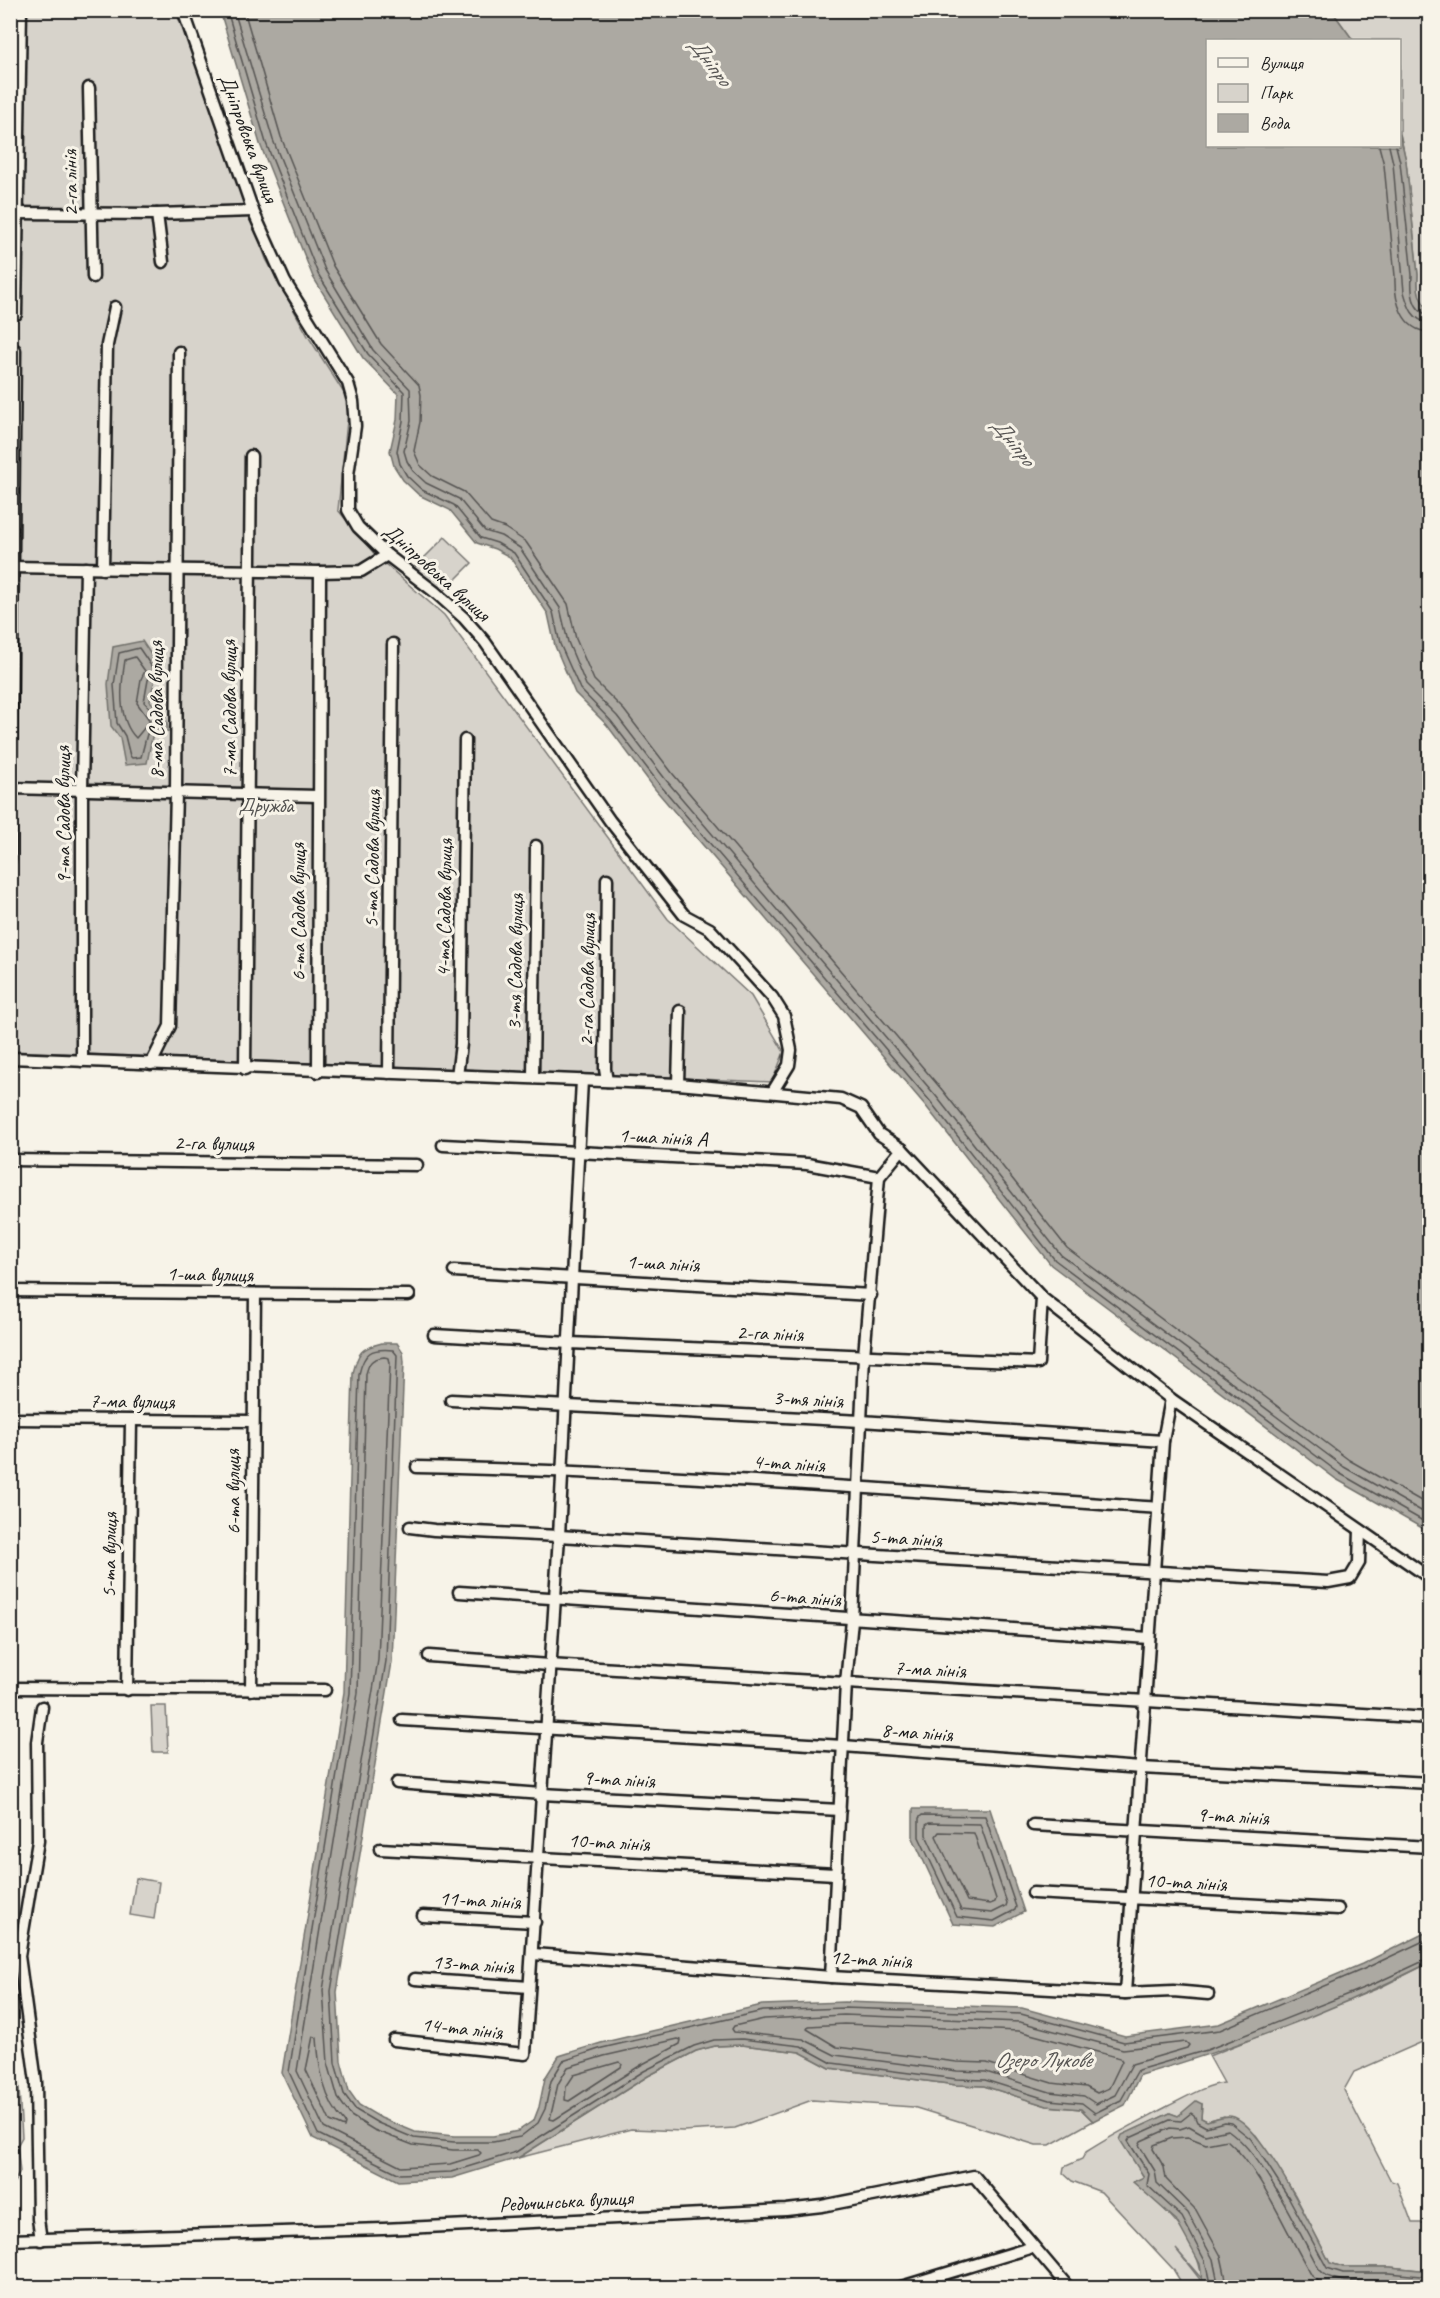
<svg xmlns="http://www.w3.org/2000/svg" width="1440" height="2298" viewBox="0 0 1440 2298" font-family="Caveat,sans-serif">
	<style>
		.built { fill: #e6e3d9 }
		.green { fill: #d7d3cb; stroke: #7a7874; stroke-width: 1.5 }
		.water { fill: #aca9a2; stroke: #72716c; stroke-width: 1.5 }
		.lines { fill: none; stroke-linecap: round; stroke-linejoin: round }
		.shore { stroke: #565452; stroke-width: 1.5 }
		.minor-casing { stroke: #1c1c1c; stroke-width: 15 }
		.minor { stroke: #f7f3e8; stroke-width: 10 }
		.labels { text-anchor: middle; stroke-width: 6; stroke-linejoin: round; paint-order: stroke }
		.street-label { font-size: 21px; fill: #1c1c1c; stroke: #f7f3e8 }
		.park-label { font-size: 21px; fill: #545351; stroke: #f7f3e8 }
		.water-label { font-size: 22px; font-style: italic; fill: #565452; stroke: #f7f3e8 }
	</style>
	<rect width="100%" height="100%" fill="#f7f3e8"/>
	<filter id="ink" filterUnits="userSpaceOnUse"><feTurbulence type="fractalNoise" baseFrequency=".0167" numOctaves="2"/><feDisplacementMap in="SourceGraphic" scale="12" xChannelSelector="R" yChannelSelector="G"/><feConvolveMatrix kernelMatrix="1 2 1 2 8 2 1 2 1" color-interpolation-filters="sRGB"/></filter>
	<g filter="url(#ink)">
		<polygon class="built" points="11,1793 19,1794 18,1853 11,1936"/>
		<g class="green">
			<polygon points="11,11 178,11 266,259 308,336 349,401 338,510 377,557 444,615 668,919 751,996 784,1052 772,1082 11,1051"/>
			<path d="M1332,11H1429V311C1418,300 1417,291 1418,275L1406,161L1400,134V40H1353Z"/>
			<polygon points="445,537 472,563 441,594 413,569"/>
			<polygon points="151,1706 166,1706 168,1752 153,1752"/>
			<polygon points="136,1878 159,1882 154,1919 130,1915"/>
			<path d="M1429,1963V2039L1354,2072L1344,2090L1391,2181L1397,2183L1412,2223H1429V2271L1390,2267H1343L1330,2263L1295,2195L1256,2135L1224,2116L1207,2121L1201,2118L1202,2104L1178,2116L1170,2113L1123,2135L1144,2178L1133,2182C1165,2207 1197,2237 1202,2279L1176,2249L1206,2287H1184L1173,2269L1101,2192L1072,2181L1063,2173L1064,2167L1082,2159L1086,2152C1112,2135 1140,2121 1168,2106C1185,2098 1205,2085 1224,2083L1209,2056L1379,1988Z"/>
			<polygon points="742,2045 800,2052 830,2068 956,2085 984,2086 1047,2106 1081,2109 1093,2121 1050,2145 1036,2145 913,2107 812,2100 735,2128 683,2131 631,2129 518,2158 648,2076 696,2051 715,2046"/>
			<polygon points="11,2049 17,2057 22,2137 17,2146 20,2172 11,2187"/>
		</g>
		<g class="water">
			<path d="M220,11H1332L1353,40H1208V146H1400V134L1406,161L1418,275C1417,291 1419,300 1430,311L1429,1532L1336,1479L1051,1265L925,1105L655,789L607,725L575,693L555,646L548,614L510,557L495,549L477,543L450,510L419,495L403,480L394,466L390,451L397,420L398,394L363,358L313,277L260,144Z"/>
			<polygon points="142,641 162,671 154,682 150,701 166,716 168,731 152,737 147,763 125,765 120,738 111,726 108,684 113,647"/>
			<path d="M382,1343H397L403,1352L404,1362L392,1662L337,1992L341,2061L349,2091L359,2105L381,2118L415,2132L454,2136H493L518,2131L534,2120L539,2107L545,2078L559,2056L601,2043L762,2005L844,2002L1022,2008L1125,2036L1219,2024L1362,1964L1429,1931V1963C1337,2009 1239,2047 1140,2075L1125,2105L1093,2121L1081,2109L1047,2106L984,2086L956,2085L830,2068L800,2052L742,2045L715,2046L696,2051L648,2076L518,2158L452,2178L398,2181L313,2138L282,2073L344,1692L353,1373C358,1352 361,1348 382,1343Z"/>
			<polygon points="913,1809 990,1809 1024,1912 995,1927 953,1924 913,1838"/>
			<path d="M1196,2101L1202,2104L1201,2118L1207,2121C1215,2119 1225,2114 1234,2117C1264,2128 1314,2232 1330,2263L1343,2267H1390L1429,2271V2287H1207L1202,2279L1200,2264L1176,2220L1133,2182L1144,2177L1120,2140L1122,2135L1170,2113L1178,2116Z"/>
		</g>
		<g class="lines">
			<g class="shore">
				<polyline points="227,10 266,143 318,274 368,354 404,392 403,421 397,451 400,464 407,476 422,490 454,505 481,538 497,543 514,553 553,612 560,644 580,689 611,721 660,785 930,1101 1055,1260 1339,1473 1430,1525"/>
				<polyline points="234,10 273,140 325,270 373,350 410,389 411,421 404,451 407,461 413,471 426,483 459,499 485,531 501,536 520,548 560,608 568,642 586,685 617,716 666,780 936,1096 1061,1255 1344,1467 1430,1516"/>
				<polyline points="244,10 281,137 333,266 381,344 419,385 421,395 420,422 414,451 420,465 432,476 464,492 491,523 505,528 526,542 568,604 576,639 594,680 624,710 673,774 943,1091 1067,1248 1349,1460 1430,1506"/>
				<path d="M1379,146L1384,165L1395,276C1394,299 1401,331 1430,332"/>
				<path d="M1389,146L1393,163L1404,292C1408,306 1412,321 1430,323"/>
				<path d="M1396,146L1400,162L1412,275C1411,290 1411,312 1430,315"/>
				<polygon points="139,648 154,670 148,680 144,702 160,718 161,725 147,734 141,757 132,758 130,756 125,736 117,723 114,685 119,653"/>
				<path d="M135,657L145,671L141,679L137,703L150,721L136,738C117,719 121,685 125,660Z"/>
				<path d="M384,1357L389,1358L390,1363L378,1660L323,1990L328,2063L338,2098L351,2116L374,2130L413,2145L453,2150H478L481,2153L479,2155L450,2164L401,2167L324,2128L297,2071L358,1693L366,1374C369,1362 371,1359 384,1357Z"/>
				<polygon points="922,1815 985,1816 1016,1907 1015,1910 994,1921 957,1917 919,1837 919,1818"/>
				<polygon points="929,1823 980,1824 1007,1903 1006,1906 992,1913 961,1910 926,1835 926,1825"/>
				<polygon points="939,1832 974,1833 996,1899 995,1902 990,1904 967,1901 936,1836"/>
				<path d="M1430,1938L1364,1969L1220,2030L1124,2042L1021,2014L844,2008L763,2011L602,2048L563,2061L551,2081L545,2109L538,2123L520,2137L493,2142H454L414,2138L378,2123L356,2110L344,2094L335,2063L331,1991L386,1661L397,1355L393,1350C371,1348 364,1352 359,1374L350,1693L289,2072L318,2134L400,2174L451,2172L516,2152L644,2071L694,2046L714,2040L742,2039L801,2046L832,2063L956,2079L985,2080L1049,2100L1082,2103L1095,2113L1121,2100L1138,2070L1207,2050L1376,1983L1430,1958"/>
				<polygon points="844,2015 1020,2022 1123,2049 1186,2042 1189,2045 1187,2048 1132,2064 1115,2095 1096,2104 1084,2096 1050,2092 986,2072 957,2071 835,2055 803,2039 734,2032 732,2029 734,2026 764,2019"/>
				<polygon points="844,2024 1019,2031 1120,2058 1122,2061 1109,2088 1097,2093 1086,2087 1052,2083 987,2063 957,2062 837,2047 807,2029 809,2026"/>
				<path d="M313,2036L317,2038C319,2069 323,2099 345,2123L344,2127L330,2121L306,2070Z"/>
				<polygon points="678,2039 681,2040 680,2044 641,2065 554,2120 550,2119 558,2084 568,2067 604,2056"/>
				<polygon points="619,2062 622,2064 621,2067 569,2101 565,2100 566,2087 574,2075"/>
				<polyline points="1211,2288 1205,2261 1182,2217 1147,2185 1149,2174 1128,2141 1130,2138 1170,2120 1181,2121 1191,2113 1194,2115 1197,2122 1206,2127 1224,2122 1231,2123 1251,2139 1289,2198 1327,2268 1343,2273 1390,2273 1430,2277"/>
				<path d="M1219,2288L1213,2259L1188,2213L1157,2183L1155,2171L1139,2145L1141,2141L1170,2128L1180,2129L1189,2126L1205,2135L1228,2130C1264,2155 1297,2229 1319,2269C1334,2288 1370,2279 1392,2281C1404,2282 1417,2284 1430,2285"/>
				<path d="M1228,2288L1221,2256L1196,2210L1166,2179L1164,2167L1153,2149L1154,2145L1172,2138L1188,2137L1206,2144L1227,2140C1263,2171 1287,2235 1312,2276L1321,2283L1334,2288"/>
			</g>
			<defs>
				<g id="minor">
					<polyline points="183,10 253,211 285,282 348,383 353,401 355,426 348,475 348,510 358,527 387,555 435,592 464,618 485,642 610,821 684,915 710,929 772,997 784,1016 791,1050 789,1065 773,1091"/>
					<polyline points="89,88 93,277"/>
					<polyline points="11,213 157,214 253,211"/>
					<polyline points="157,214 163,262"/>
					<polyline points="16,314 21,10"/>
					<polyline points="10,567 320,572 361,571 387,555"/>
					<polyline points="103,569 107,345 115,307"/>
					<polyline points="10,788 318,796"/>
					<polyline points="10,860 15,350"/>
					<polyline points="10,1058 678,1084 841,1099 861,1108 879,1134 902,1149 1042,1298 1171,1399 1430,1578"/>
					<polyline points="82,1061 82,790 86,568"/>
					<polyline points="151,1064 170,1026 176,793 179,352"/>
					<polyline points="245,1069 251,456"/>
					<polyline points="318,1072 320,572"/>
					<polyline points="389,1073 393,644"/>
					<polyline points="457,1076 461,1044 465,740"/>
					<polyline points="533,1077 536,846"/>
					<polyline points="607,1081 605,1069 607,879"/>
					<polyline points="678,1084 680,1011"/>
					<polyline points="443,1145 807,1164 879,1177"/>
					<polyline points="10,1160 417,1165"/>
					<polyline points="454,1271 871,1295"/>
					<polyline points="10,1291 409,1295"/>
					<polyline points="434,1335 570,1343 1038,1363 1042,1298"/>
					<polyline points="451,1400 861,1421 1163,1441"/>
					<polyline points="10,1419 253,1421"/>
					<path d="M417,1467C664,1472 911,1491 1158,1508"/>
					<polyline points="410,1527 434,1530 559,1536 1328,1582 1350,1578 1359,1563 1360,1530"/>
					<polyline points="459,1592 1149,1638"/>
					<polyline points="429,1656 549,1665 1430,1718"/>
					<polyline points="10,1688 325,1690"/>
					<polyline points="127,1690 131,1421"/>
					<polyline points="251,1690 255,1294"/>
					<polyline points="402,1720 843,1746 1141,1768 1430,1783"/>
					<polyline points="397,1783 542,1794 840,1810"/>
					<polyline points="1033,1825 1430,1847"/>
					<polyline points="380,1849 835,1874"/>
					<polyline points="1033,1893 1338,1909"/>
					<polyline points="423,1916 535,1922"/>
					<polyline points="533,1954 831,1977 1125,1993 1173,1991 1208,1994"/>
					<polyline points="831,1977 846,1683 852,1620 864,1356 879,1177 902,1149"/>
					<polyline points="415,1979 529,1987"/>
					<polyline points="1125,1993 1163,1441 1171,1399"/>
					<polyline points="394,2040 525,2054 559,1536 582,1080"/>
					<polyline points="10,2240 383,2229 786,2210 822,2206 974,2176 1069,2288"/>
					<polyline points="41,2240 38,2219 36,2082 19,1956 38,1841 37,1742 42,1707"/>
					<polyline points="898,2288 1033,2247"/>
				</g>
			</defs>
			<use href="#minor" class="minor-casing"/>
			<use href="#minor" class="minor"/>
		</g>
	</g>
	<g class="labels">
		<g class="street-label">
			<text transform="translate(249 138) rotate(70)" y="7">Дніпровська вулиця</text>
			<text transform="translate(70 183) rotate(-91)" y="7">2-га лінія</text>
			<text transform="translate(437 572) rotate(42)" y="7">Дніпровська вулиця</text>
			<text transform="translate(229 709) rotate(-90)" y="7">7-ма Садова вулиця</text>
			<text transform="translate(156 710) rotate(-90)" y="7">8-ма Садова вулиця</text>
			<text transform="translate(63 815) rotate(-90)" y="7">9-та Садова вулиця</text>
			<text transform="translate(372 859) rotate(-89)" y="7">5-та Садова вулиця</text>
			<text transform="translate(444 908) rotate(-89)" y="7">4-та Садова вулиця</text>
			<text transform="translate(298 912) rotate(-90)" y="7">6-та Садова вулиця</text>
			<text transform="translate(515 962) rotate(-89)" y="7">3-тя Садова вулиця</text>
			<text transform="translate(587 980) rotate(-89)" y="7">2-га Садова вулиця</text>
			<text transform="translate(663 1137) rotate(3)" y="7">1-ша лінія А</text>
			<text transform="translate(214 1143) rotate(1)" y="7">2-га вулиця</text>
			<text transform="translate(663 1263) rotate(3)" y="7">1-ша лінія</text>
			<text transform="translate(210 1274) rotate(1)" y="7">1-ша вулиця</text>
			<text transform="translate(770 1333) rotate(2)" y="7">2-га лінія</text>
			<text transform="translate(808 1399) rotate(3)" y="7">3-тя лінія</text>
			<text transform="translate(132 1401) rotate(1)" y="7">7-ма вулиця</text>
			<text transform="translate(789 1463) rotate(3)" y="7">4-та лінія</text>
			<text transform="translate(233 1492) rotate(-90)" y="7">6-та вулиця</text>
			<text transform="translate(906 1538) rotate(3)" y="7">5-та лінія</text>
			<text transform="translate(109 1555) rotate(-89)" y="7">5-та вулиця</text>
			<text transform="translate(805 1597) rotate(4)" y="7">6-та лінія</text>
			<text transform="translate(930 1669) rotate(3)" y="7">7-ма лінія</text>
			<text transform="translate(917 1732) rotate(4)" y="7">8-ма лінія</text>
			<text transform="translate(619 1779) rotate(3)" y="7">9-та лінія</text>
			<text transform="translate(1233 1816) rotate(3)" y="7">9-та лінія</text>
			<text transform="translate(609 1842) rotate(3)" y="7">10-та лінія</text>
			<text transform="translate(1186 1882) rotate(3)" y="7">10-та лінія</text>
			<text transform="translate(480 1900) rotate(3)" y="7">11-та лінія</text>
			<text transform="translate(871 1959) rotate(3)" y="7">12-та лінія</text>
			<text transform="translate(473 1964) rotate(4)" y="7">13-та лінія</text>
			<text transform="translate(462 2028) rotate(6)" y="7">14-та лінія</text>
			<text transform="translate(566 2201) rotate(-3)" y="7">Редьчинська вулиця</text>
		</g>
		<g class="park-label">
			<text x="266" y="812">Дружба</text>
		</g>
		<g class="water-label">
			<text transform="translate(711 61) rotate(52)" y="8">Дніпро</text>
			<text transform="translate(1014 441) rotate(51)" y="8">Дніпро</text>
			<text x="1043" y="2067">Озеро Лукове</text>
		</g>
	</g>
	<rect width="1440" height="2298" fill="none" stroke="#f7f3e8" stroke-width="36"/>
	<rect x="18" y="18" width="1404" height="2262" fill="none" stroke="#1c1c1c" stroke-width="2" filter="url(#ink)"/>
	<rect x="1206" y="39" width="195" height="108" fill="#f7f3e8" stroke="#9f9d96" stroke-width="1.5"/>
	<rect x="1218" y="58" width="30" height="9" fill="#f7f3e8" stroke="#9f9d96" stroke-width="1.5"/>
	<text x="1260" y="69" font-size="18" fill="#1c1c1c">Вулиця</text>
	<rect x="1218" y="84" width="30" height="18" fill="#d7d3cb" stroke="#9f9d96" stroke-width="1.5"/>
	<text x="1260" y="99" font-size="18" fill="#1c1c1c">Парк</text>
	<rect x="1218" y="114" width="30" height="18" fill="#aca9a2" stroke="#9f9d96" stroke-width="1.5"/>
	<text x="1260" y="129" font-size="18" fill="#1c1c1c">Вода</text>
</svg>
